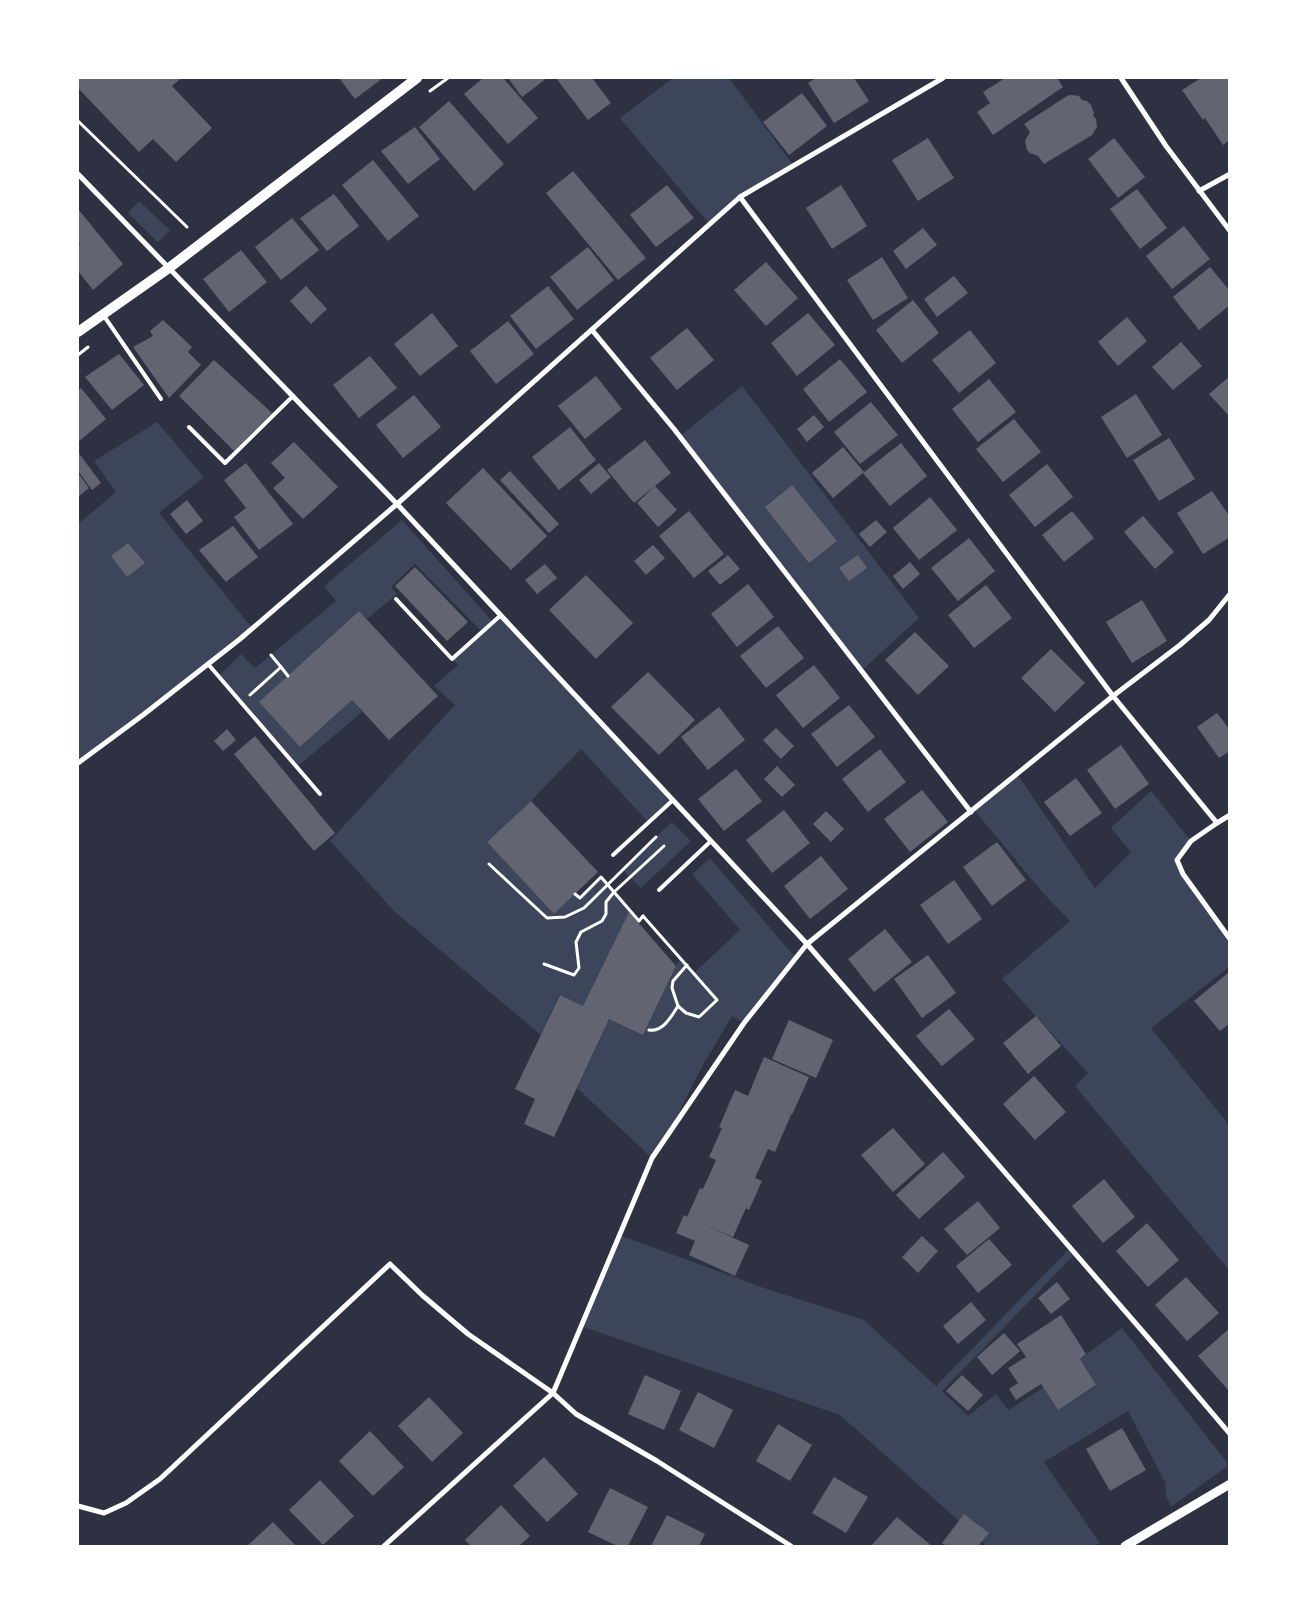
<svg xmlns="http://www.w3.org/2000/svg" width="1307" height="1624" viewBox="0 0 1307 1624" font-family="Barlow,sans-serif">
	<style>
		.green { fill: #3c4559 }
		.building { fill: #626471 }
		.lines { fill: none; stroke-linecap: round; stroke-linejoin: round }
		.path { stroke: #fff; stroke-width: 3 }
		.service { stroke: #fff; stroke-width: 4 }
		.minor { stroke: #fff; stroke-width: 5 }
		.tertiary { stroke: #fff; stroke-width: 9 }
		.secondary { stroke: #fff; stroke-width: 10 }
	</style>
	<rect width="100%" height="100%" fill="#2d3142"/>
	<g class="green">
		<polygon points="673,78 729,78 794,166 740,197 710,225 620,118"/>
		<polygon points="139,201 170,230 158,242 128,213"/>
		<polygon points="742,386 919,618 861,671 680,436"/>
		<polygon points="157,422 204,477 159,513 252,628 78,763 78,522 79,523 116,492 94,461"/>
		<polygon points="402,520 493,622 501,615 673,800 648,822 581,749 531,801 487,842 554,914 575,894 579,898 601,877 630,910 583,1006 559,995 541,1035 395,912 330,841 455,705 434,686 458,665 452,659 482,632 415,564 391,587 397,594 367,619 359,611 259,702 300,747 352,700 362,712 297,767 219,676 241,654 255,668 336,601 324,586"/>
		<polygon points="1017,774 1095,888 1131,852 1111,828 1151,791 1191,841 1177,860 1183,874 1229,939 1229,967 1151,1028 1229,1125 1229,1270 1075,1086 1088,1073 1002,979 1070,921 1043,893 975,811"/>
		<polygon points="672,822 691,841 641,888 622,869"/>
		<polygon points="710,858 796,958 744,1023 732,1016 699,1072 668,1134 652,1158 577,1088 609,1019 643,1035 680,958 694,973 740,930 692,874"/>
		<polygon points="619,1235 767,1289 864,1320 936,1386 1070,1248 1075,1254 942,1391 968,1416 996,1394 1008,1410 1043,1388 1058,1409 1096,1386 1080,1359 1122,1328 1229,1465 1171,1507 1166,1495 1165,1482 1128,1411 1044,1462 1100,1543 1095,1546 987,1546 840,1415 581,1326"/>
	</g>
	<g class="building">
		<polygon points="78,78 181,78 172,86 212,128 176,162 153,139 139,152 78,88"/>
		<polygon points="339,78 383,78 355,99"/>
		<polygon points="483,78 503,78 538,118 508,144 464,94"/>
		<polygon points="508,78 547,78 522,97"/>
		<polygon points="556,78 592,78 611,103 588,120"/>
		<polygon points="816,78 854,78 869,101 834,123 808,83"/>
		<polygon points="1005,78 1057,78 1063,87 993,135 977,112 990,103 983,92"/>
		<polygon points="1201,78 1228,78 1230,80 1230,140 1223,145 1205,118 1203,120 1182,90"/>
		<polygon points="802,93 827,126 789,155 763,122"/>
		<polygon points="1071,95 1079,96 1082,100 1087,101 1091,105 1094,113 1093,115 1096,119 1097,127 1092,135 1044,164 1038,156 1030,153 1027,150 1025,141 1030,132 1024,124 1067,96"/>
		<polygon points="449,101 504,164 474,191 419,127"/>
		<polygon points="415,127 440,159 408,184 381,151"/>
		<polygon points="928,138 954,178 918,201 892,160"/>
		<polygon points="1114,138 1145,177 1118,198 1088,159"/>
		<polygon points="373,160 419,216 388,241 342,185"/>
		<polygon points="573,171 646,258 618,280 546,193"/>
		<polygon points="667,185 694,218 656,247 630,215"/>
		<polygon points="841,185 867,226 832,249 806,208"/>
		<polygon points="1137,189 1167,228 1140,249 1110,209"/>
		<polygon points="334,194 359,226 327,251 300,218"/>
		<polygon points="78,209 123,264 93,290 78,271 78,247 80,245 78,241"/>
		<polygon points="292,218 319,250 281,280 255,247"/>
		<polygon points="1184,226 1210,259 1172,289 1146,256"/>
		<polygon points="923,228 937,245 906,269 893,251"/>
		<polygon points="588,247 614,280 577,310 550,277"/>
		<polygon points="241,250 267,282 229,312 203,279"/>
		<polygon points="882,257 908,298 873,320 847,280"/>
		<polygon points="766,262 798,298 766,326 734,290"/>
		<polygon points="1210,267 1230,291 1230,305 1199,330 1173,297"/>
		<polygon points="954,276 968,293 937,317 924,299"/>
		<polygon points="306,286 327,309 311,324 290,301"/>
		<polygon points="548,286 574,319 536,349 510,316"/>
		<polygon points="913,300 939,333 902,363 876,330"/>
		<polygon points="432,313 458,346 420,376 394,344"/>
		<polygon points="808,313 835,345 797,376 771,343"/>
		<polygon points="1127,317 1147,341 1118,366 1098,342"/>
		<polygon points="163,320 192,347 188,352 201,365 169,398 133,347 153,336 150,331"/>
		<polygon points="508,321 534,354 496,384 470,351"/>
		<polygon points="687,328 714,360 677,390 650,358"/>
		<polygon points="970,330 996,363 959,393 932,360"/>
		<polygon points="1181,342 1202,366 1173,390 1152,367"/>
		<polygon points="119,354 144,385 112,410 85,377"/>
		<polygon points="370,356 397,388 359,418 333,385"/>
		<polygon points="840,359 867,392 829,422 803,389"/>
		<polygon points="214,360 272,413 234,451 179,396"/>
		<polygon points="596,376 622,409 585,439 558,406"/>
		<polygon points="1230,376 1230,417 1209,394"/>
		<polygon points="989,379 1016,412 978,442 952,409"/>
		<polygon points="81,388 106,419 78,442 78,391"/>
		<polygon points="1136,394 1162,435 1127,458 1101,417"/>
		<polygon points="414,395 441,427 403,458 376,425"/>
		<polygon points="871,402 898,435 860,464 834,432"/>
		<polygon points="814,415 824,427 807,442 797,429"/>
		<polygon points="1014,419 1041,452 1003,482 976,449"/>
		<polygon points="570,427 596,460 559,490 532,457"/>
		<polygon points="1169,438 1195,479 1159,501 1133,460"/>
		<polygon points="645,440 671,473 634,503 607,470"/>
		<polygon points="294,442 338,487 303,519 273,488 285,478 271,463"/>
		<polygon points="901,443 927,476 890,506 863,473"/>
		<polygon points="843,447 864,472 833,498 812,473"/>
		<polygon points="78,452 101,483 92,490 78,471"/>
		<polygon points="246,463 293,524 259,550 234,517 246,508 224,480"/>
		<polygon points="599,463 611,477 591,494 579,480"/>
		<polygon points="1047,464 1073,497 1035,527 1009,495"/>
		<polygon points="483,468 547,536 511,570 446,503"/>
		<polygon points="510,471 559,524 549,533 500,480"/>
		<polygon points="78,473 89,488 78,497"/>
		<polygon points="792,485 837,541 809,563 765,507"/>
		<polygon points="655,486 677,510 658,527 637,503"/>
		<polygon points="1212,491 1230,517 1230,537 1203,554 1177,513"/>
		<polygon points="930,497 957,530 919,560 893,528"/>
		<polygon points="187,500 203,521 186,534 170,514"/>
		<polygon points="689,511 724,554 694,578 659,536"/>
		<polygon points="1072,511 1094,538 1064,562 1042,535"/>
		<polygon points="1143,516 1174,552 1155,569 1124,532"/>
		<polygon points="876,520 887,532 870,547 859,534"/>
		<polygon points="233,526 258,557 226,582 199,550"/>
		<polygon points="969,538 995,571 958,601 931,568"/>
		<polygon points="128,543 145,563 127,577 111,556"/>
		<polygon points="653,545 665,558 646,575 634,561"/>
		<polygon points="728,555 740,569 720,585 708,571"/>
		<polygon points="858,555 867,568 849,581 839,568"/>
		<polygon points="910,562 920,574 903,589 893,576"/>
		<polygon points="545,564 557,578 537,594 525,580"/>
		<polygon points="415,567 468,622 447,641 395,586"/>
		<polygon points="586,575 633,623 596,659 549,610"/>
		<polygon points="748,584 774,617 737,647 711,614"/>
		<polygon points="986,585 1012,618 974,648 948,615"/>
		<polygon points="1142,600 1167,641 1132,663 1106,622"/>
		<polygon points="359,611 438,696 389,740 352,700 300,747 259,702"/>
		<polygon points="778,626 804,658 766,688 740,656"/>
		<polygon points="915,632 949,666 918,695 885,660"/>
		<polygon points="1051,649 1085,683 1055,712 1021,678"/>
		<polygon points="814,665 840,698 803,728 776,695"/>
		<polygon points="648,672 695,720 659,755 611,707"/>
		<polygon points="849,705 875,737 837,767 811,734"/>
		<polygon points="719,707 745,740 708,770 681,737"/>
		<polygon points="1217,713 1230,730 1230,751 1219,758 1197,727"/>
		<polygon points="776,728 794,746 781,759 763,740"/>
		<polygon points="227,729 236,740 223,751 214,741"/>
		<polygon points="255,736 335,833 314,851 234,754"/>
		<polygon points="1121,745 1149,784 1115,809 1087,770"/>
		<polygon points="880,749 906,782 868,812 842,779"/>
		<polygon points="777,766 795,785 782,797 764,779"/>
		<polygon points="736,769 762,801 724,831 698,799"/>
		<polygon points="1076,778 1102,813 1070,836 1044,802"/>
		<polygon points="922,790 948,822 910,852 884,819"/>
		<polygon points="531,801 598,872 554,914 487,842"/>
		<polygon points="784,810 810,843 772,873 746,840"/>
		<polygon points="826,811 844,829 831,842 813,824"/>
		<polygon points="997,842 1026,880 992,906 963,867"/>
		<polygon points="821,856 848,889 810,919 784,886"/>
		<polygon points="954,880 982,919 948,944 920,905"/>
		<polygon points="629,912 676,966 643,1035 609,1019 554,1137 524,1124 535,1099 515,1089 560,995 583,1006"/>
		<polygon points="885,929 912,962 874,992 848,959"/>
		<polygon points="928,955 956,993 922,1018 894,979"/>
		<polygon points="1228,973 1230,976 1230,1023 1220,1031 1194,1001"/>
		<polygon points="949,1009 975,1039 942,1066 916,1036"/>
		<polygon points="1036,1016 1061,1046 1028,1074 1003,1043"/>
		<polygon points="789,1020 833,1040 816,1078 772,1059"/>
		<polygon points="764,1057 809,1077 792,1115 784,1111 791,1115 775,1152 768,1149 755,1178 762,1181 749,1210 746,1208 733,1237 701,1223 749,1245 735,1276 689,1255 695,1241 676,1233 684,1215 687,1217 700,1188 703,1189 716,1160 709,1157 722,1128 719,1127 735,1090 748,1096"/>
		<polygon points="1034,1076 1066,1112 1035,1140 1003,1104"/>
		<polygon points="893,1128 925,1164 893,1192 861,1155"/>
		<polygon points="943,1152 965,1177 919,1219 896,1195"/>
		<polygon points="1104,1179 1135,1217 1103,1243 1072,1206"/>
		<polygon points="978,1201 1000,1228 967,1255 944,1229"/>
		<polygon points="1147,1223 1179,1260 1148,1287 1116,1251"/>
		<polygon points="922,1236 938,1251 918,1273 902,1257"/>
		<polygon points="989,1239 1012,1265 978,1293 956,1266"/>
		<polygon points="1186,1277 1219,1313 1187,1341 1155,1305"/>
		<polygon points="1057,1282 1070,1299 1051,1314 1038,1298"/>
		<polygon points="971,1302 986,1320 958,1344 943,1326"/>
		<polygon points="1061,1315 1086,1354 1080,1359 1096,1385 1058,1410 1041,1384 1016,1400 1009,1389 1018,1383 1008,1368 1026,1357 1017,1344"/>
		<polygon points="1230,1328 1230,1392 1198,1356"/>
		<polygon points="1004,1333 1020,1351 992,1375 977,1357"/>
		<polygon points="645,1375 681,1391 664,1430 628,1414"/>
		<polygon points="962,1375 983,1395 968,1411 946,1391"/>
		<polygon points="698,1392 733,1410 714,1448 679,1430"/>
		<polygon points="429,1397 463,1433 432,1462 398,1426"/>
		<polygon points="778,1424 812,1445 790,1481 756,1461"/>
		<polygon points="1122,1428 1146,1470 1110,1491 1086,1449"/>
		<polygon points="370,1431 404,1467 373,1496 339,1461"/>
		<polygon points="544,1457 578,1494 547,1522 513,1486"/>
		<polygon points="834,1477 868,1497 846,1533 812,1513"/>
		<polygon points="320,1480 354,1516 323,1545 289,1510"/>
		<polygon points="610,1488 648,1507 628,1546 617,1546 588,1532"/>
		<polygon points="501,1505 530,1536 519,1546 471,1546 465,1540"/>
		<polygon points="964,1514 989,1533 978,1546 947,1546 942,1543"/>
		<polygon points="667,1515 705,1534 699,1546 651,1546"/>
		<polygon points="897,1517 932,1546 871,1546"/>
		<polygon points="273,1522 296,1546 247,1546"/>
	</g>
	<g class="lines">
		<g class="path">
			<polyline points="430,91 448,78"/>
			<polyline points="78,121 187,227"/>
			<polyline points="78,355 88,347"/>
			<polyline points="281,667 288,676"/>
			<polyline points="250,695 281,667 271,655"/>
			<polyline points="489,864 547,918 565,917 584,908 656,837"/>
			<polyline points="575,894 580,898 601,877 639,921 643,916"/>
			<polyline points="643,916 717,1000 699,1017 686,1013 678,1006 672,988 673,981 687,965"/>
			<polyline points="544,964 574,975 579,968 576,942 581,932 602,921 606,914 606,902 614,892 664,846"/>
			<path d="M649,1030C663,1032 671,1017 678,1006"/>
		</g>
		<g class="service">
			<polyline points="104,316 161,399"/>
			<polyline points="189,427 225,463 293,396"/>
			<polyline points="396,599 452,659 501,615"/>
			<polyline points="208,664 320,794"/>
			<polyline points="613,855 673,800"/>
			<polyline points="659,890 711,841"/>
		</g>
		<g class="minor">
			<polyline points="1121,78 1166,146 1230,231"/>
			<polyline points="78,174 397,504 807,944 1157,1348 1230,1434"/>
			<polyline points="1199,191 1230,174"/>
			<polyline points="740,197 1113,696 1217,823 1191,841 1177,860 1183,874 1230,939"/>
			<polyline points="592,330 674,429 971,812"/>
			<polyline points="78,763 143,715 240,639 397,504 740,197 943,78"/>
			<polyline points="1217,823 1230,815"/>
			<polyline points="78,1506 104,1513 126,1503 160,1479 390,1264 422,1295 468,1334 553,1393 652,1158 744,1023 807,944 1113,696 1180,645 1209,620 1230,594"/>
			<polyline points="384,1546 553,1393 576,1414 657,1461 791,1546"/>
		</g>
		<polyline class="tertiary" points="1125,1546 1230,1484"/>
		<polyline class="secondary" points="78,332 169,268 417,78"/>
	</g>
	<rect width="1307" height="1624" fill="none" stroke="#ffffff" stroke-width="158"/>
</svg>
